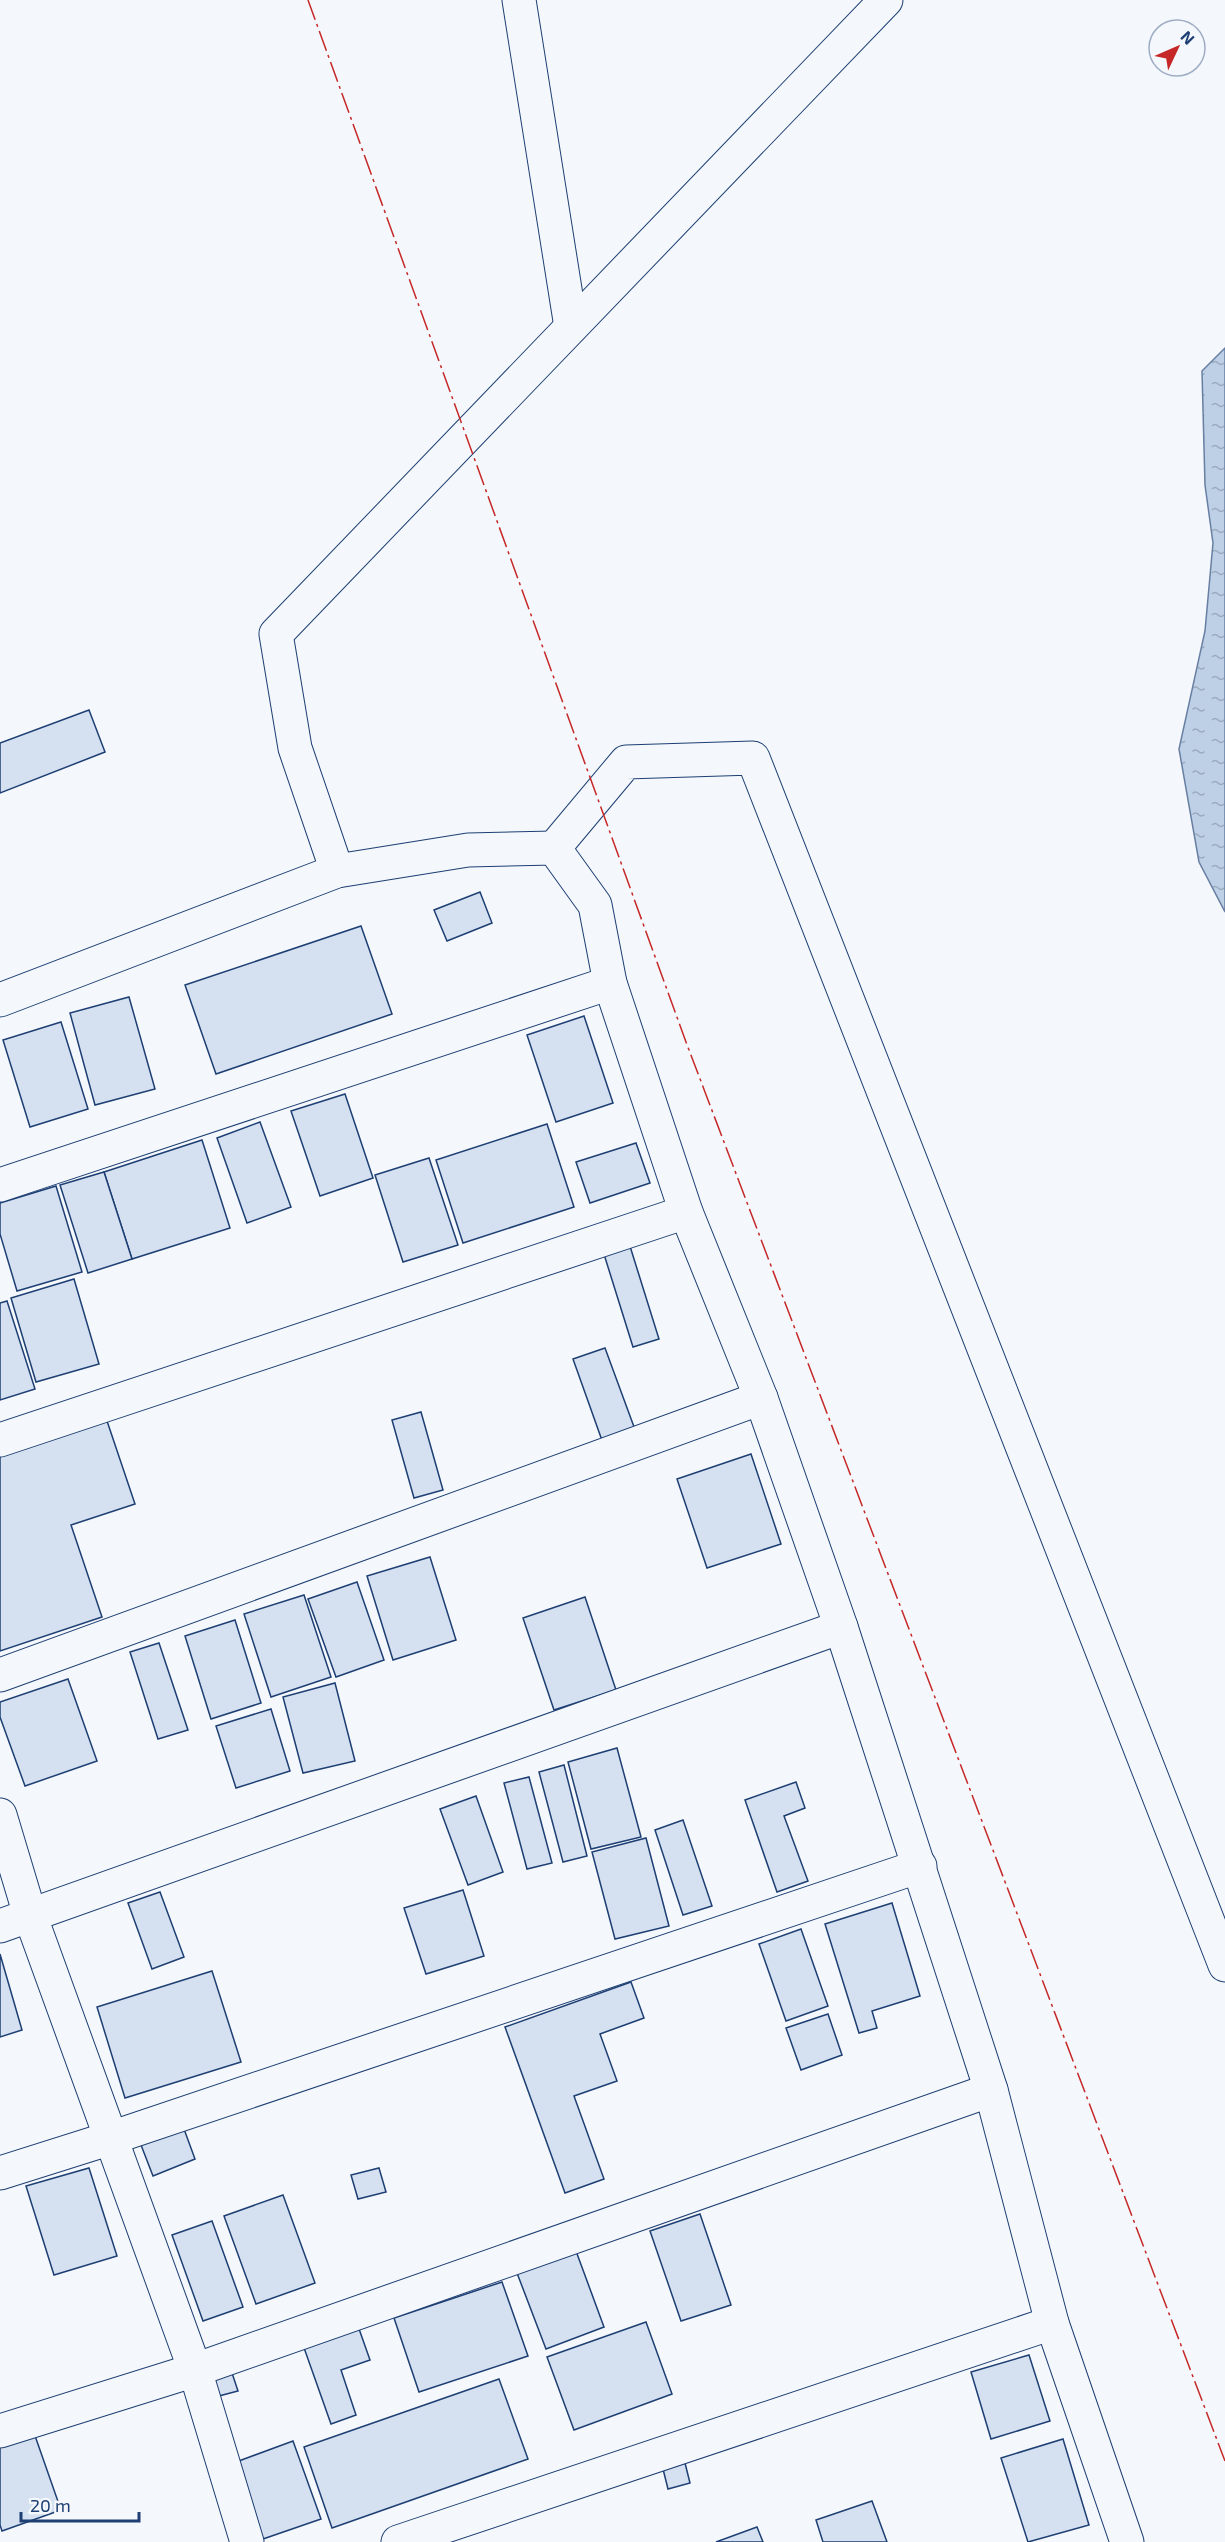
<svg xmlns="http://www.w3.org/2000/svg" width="1225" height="2542" viewBox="0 0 1225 2542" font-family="'Exo 2',sans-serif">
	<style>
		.water { fill: url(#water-ripples); stroke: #687fa3; stroke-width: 1.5 }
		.building { fill: #d5e0f0; stroke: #1d3f73; stroke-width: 1.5 }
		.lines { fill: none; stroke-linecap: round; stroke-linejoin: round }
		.street-casing { stroke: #1d3f73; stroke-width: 35 }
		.street { stroke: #f4f7fb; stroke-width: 33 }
		.power { stroke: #c62828; stroke-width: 1.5; stroke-dasharray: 21 4.5 3 4.5; stroke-linecap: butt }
	</style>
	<defs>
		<pattern id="water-ripples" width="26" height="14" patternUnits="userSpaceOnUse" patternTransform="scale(1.5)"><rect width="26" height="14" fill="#bed0e5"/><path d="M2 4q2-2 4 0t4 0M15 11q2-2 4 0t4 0" fill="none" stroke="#9aaabe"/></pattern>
	</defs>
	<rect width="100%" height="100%" fill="#f4f7fb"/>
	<polygon class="water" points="1225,348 1225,912 1199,862 1179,749 1205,631 1213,543 1205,485 1202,371"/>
	<g class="building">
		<polygon points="89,710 105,752 0,793 0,743"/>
		<polygon points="480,892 492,923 447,941 434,910"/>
		<polygon points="361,926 392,1014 216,1074 185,985"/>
		<polygon points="129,997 155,1089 95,1105 70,1013"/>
		<polygon points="584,1016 613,1103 556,1122 527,1035"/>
		<polygon points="61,1022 88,1109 30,1127 3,1040"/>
		<polygon points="345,1094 373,1178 320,1196 291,1111"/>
		<polygon points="260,1122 291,1207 247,1223 217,1138"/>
		<polygon points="547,1124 574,1207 463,1243 436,1160"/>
		<polygon points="202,1140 230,1228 132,1259 104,1172"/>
		<polygon points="636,1143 650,1183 590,1203 576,1162"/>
		<polygon points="429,1158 458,1245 403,1262 375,1175"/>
		<polygon points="104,1172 132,1259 88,1273 60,1185"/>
		<polygon points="56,1186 82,1272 17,1291 0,1234 0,1203"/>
		<polygon points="629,1243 659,1339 633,1347 603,1251"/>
		<polygon points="74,1279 99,1364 36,1382 11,1298"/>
		<polygon points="7,1301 35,1389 0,1400 0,1303"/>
		<polygon points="605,1348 637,1435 604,1446 573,1359"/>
		<polygon points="421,1412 443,1490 414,1498 392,1420"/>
		<polygon points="105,1415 135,1504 71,1525 102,1617 0,1651 0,1451"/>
		<polygon points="751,1454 781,1544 707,1568 677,1479"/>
		<polygon points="430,1557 456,1640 393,1660 367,1576"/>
		<polygon points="357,1582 384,1660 336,1677 308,1599"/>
		<polygon points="304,1595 331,1677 271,1697 244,1614"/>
		<polygon points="585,1597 616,1690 554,1710 523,1618"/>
		<polygon points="235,1620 261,1703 211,1719 185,1636"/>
		<polygon points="159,1643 188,1730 158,1739 130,1652"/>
		<polygon points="68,1679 97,1761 25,1786 0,1717 0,1702"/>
		<polygon points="335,1683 355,1761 303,1773 283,1697"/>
		<polygon points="271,1709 290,1771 236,1788 216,1726"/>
		<polygon points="617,1748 641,1837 591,1849 568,1762"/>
		<polygon points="564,1765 587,1856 563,1862 539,1772"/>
		<polygon points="529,1777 552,1863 527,1869 504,1783"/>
		<polygon points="796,1782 805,1808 784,1816 808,1881 777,1892 745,1800"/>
		<polygon points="476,1796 503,1872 468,1885 440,1809"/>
		<polygon points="683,1820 712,1906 683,1915 655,1830"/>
		<polygon points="646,1838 669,1926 615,1939 592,1852"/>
		<polygon points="463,1890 484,1956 426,1974 404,1908"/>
		<polygon points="160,1892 184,1957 152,1969 128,1903"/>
		<polygon points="892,1903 920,1996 872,2011 877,2028 859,2033 825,1924"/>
		<polygon points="801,1929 828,2006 786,2021 759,1944"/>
		<polygon points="0,1954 22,2030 0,2037"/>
		<polygon points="212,1971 241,2062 125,2098 97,2007"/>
		<polygon points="631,1982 644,2018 600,2034 617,2081 574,2096 604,2179 565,2193 505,2027"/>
		<polygon points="828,2014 842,2055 801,2070 786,2028"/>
		<polygon points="184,2129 195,2159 153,2176 141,2145"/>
		<polygon points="89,2168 117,2256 54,2275 26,2186"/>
		<polygon points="379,2168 386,2192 358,2199 351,2175"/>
		<polygon points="283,2195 315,2283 256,2304 224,2216"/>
		<polygon points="700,2214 731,2305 681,2321 650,2231"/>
		<polygon points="212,2221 243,2307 203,2321 172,2235"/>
		<polygon points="576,2251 604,2327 546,2349 517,2273"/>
		<polygon points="502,2282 528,2356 419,2392 394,2318"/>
		<polygon points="646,2322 672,2394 574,2430 547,2357"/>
		<polygon points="358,2326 370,2360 341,2370 356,2415 331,2424 303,2345"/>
		<polygon points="1029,2355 1050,2421 991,2439 971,2372"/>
		<polygon points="231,2370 238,2391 215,2397 209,2376"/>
		<polygon points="499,2379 528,2459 332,2528 304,2447"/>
		<polygon points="33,2430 61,2510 2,2531 0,2525 0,2441"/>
		<polygon points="1063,2439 1089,2525 1028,2542 1001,2458"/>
		<polygon points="293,2441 321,2519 263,2539 236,2462"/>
		<polygon points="685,2463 690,2483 668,2489 663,2469"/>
		<polygon points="872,2501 887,2542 823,2542 816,2520"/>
		<polygon points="757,2527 763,2542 716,2542"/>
	</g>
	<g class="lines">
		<defs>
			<g id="street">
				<polyline points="519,0 571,327"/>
				<polyline points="554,848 626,762 753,758 1225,1965"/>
				<polyline points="337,871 295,748 276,634 886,0"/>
				<polyline points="0,1000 337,871 468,850 554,848 595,905 610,983 686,1212 761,1398 841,1627 991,2090 1052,2323 1127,2542"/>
				<polyline points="0,1185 610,983"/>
				<polyline points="0,1440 686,1212"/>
				<polyline points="0,1675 761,1398"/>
				<polyline points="0,1815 30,1915 195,2370 247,2542"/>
				<polyline points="0,1926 841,1627"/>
				<polyline points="0,2173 111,2138 920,1866"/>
				<polyline points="0,2431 195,2370 991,2090"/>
				<polyline points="398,2542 1052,2323"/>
			</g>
		</defs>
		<use href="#street" class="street-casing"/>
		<use href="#street" class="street"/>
		<polyline class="power" points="308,0 686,1042 1225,2461"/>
	</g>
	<g transform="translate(1177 48) rotate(46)"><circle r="28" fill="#f4f7fb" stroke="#9eadc5" stroke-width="1.5"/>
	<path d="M0-4.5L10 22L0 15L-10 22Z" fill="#c62828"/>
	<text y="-9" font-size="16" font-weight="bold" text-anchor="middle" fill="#1d3f73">N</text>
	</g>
	<path d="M21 2512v9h118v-9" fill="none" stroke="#1d3f73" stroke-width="3"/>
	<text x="30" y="2512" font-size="18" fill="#1d3f73" stroke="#f4f7fb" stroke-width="4.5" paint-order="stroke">20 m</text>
</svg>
